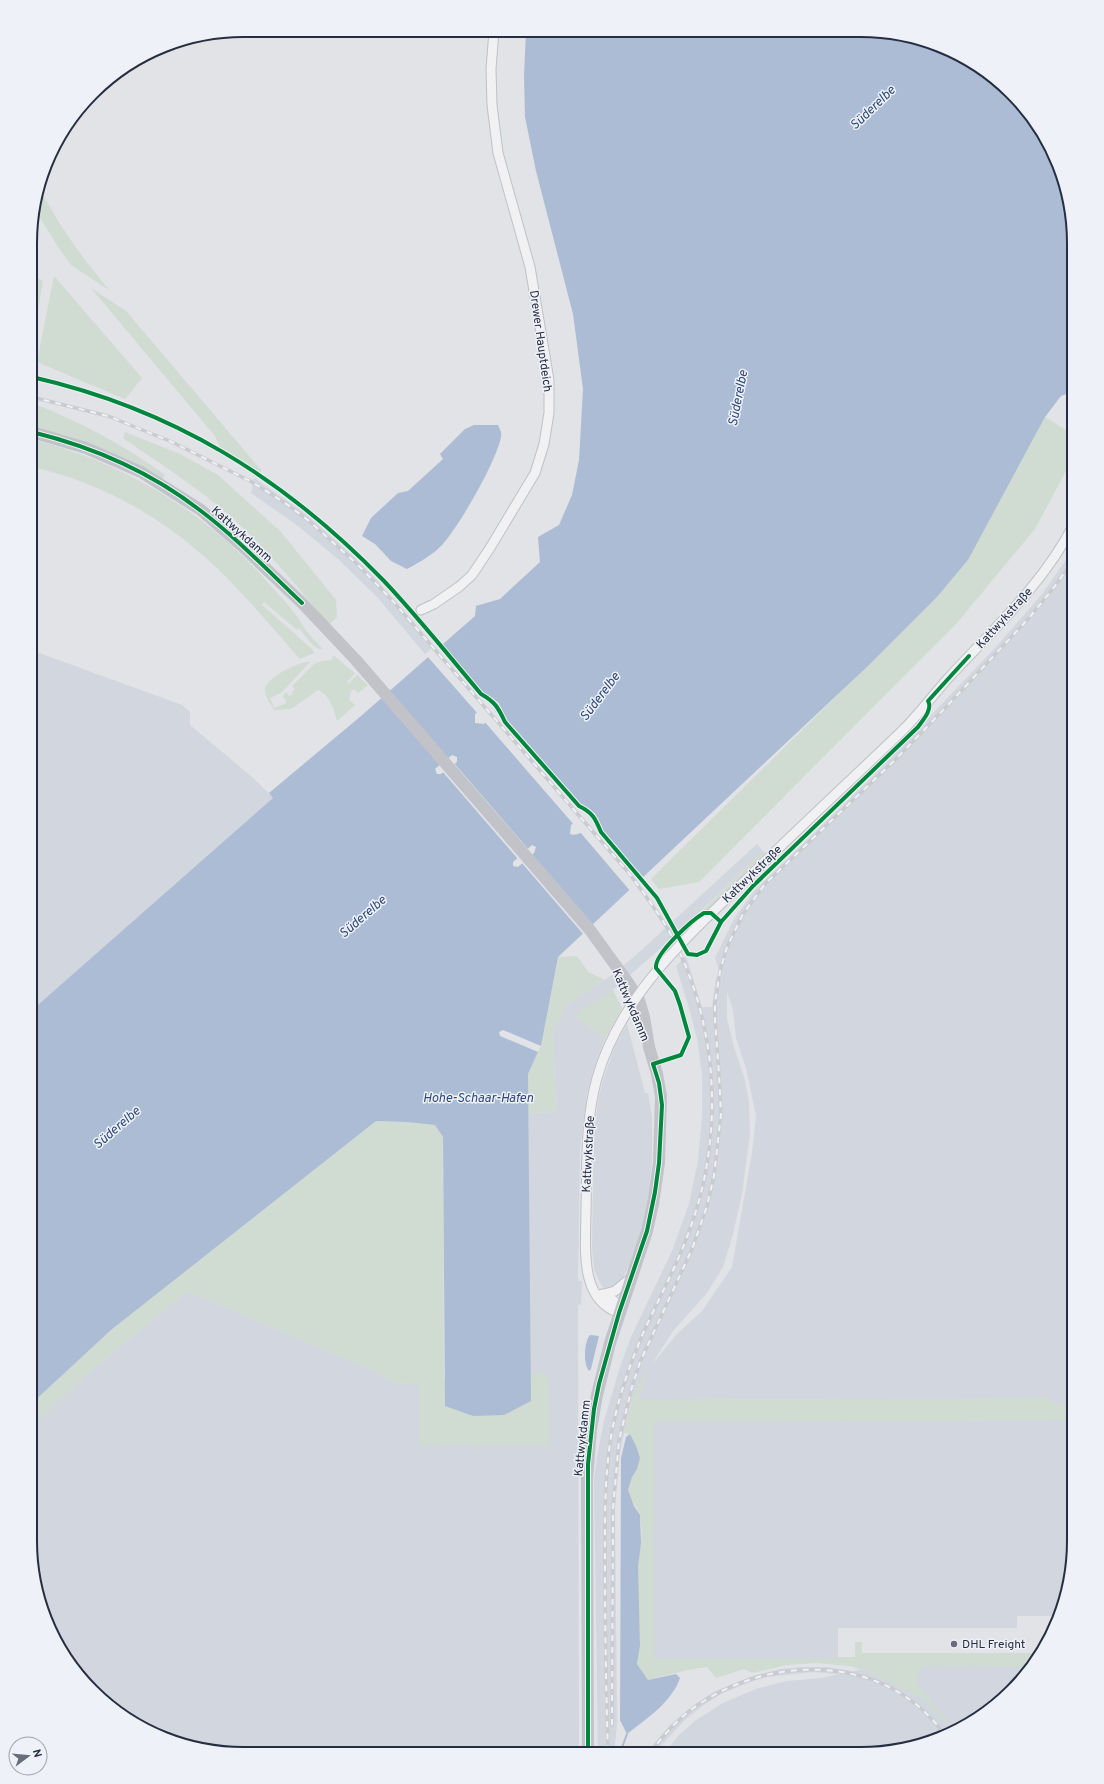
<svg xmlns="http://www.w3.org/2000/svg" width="1104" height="1784" viewBox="0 0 1104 1784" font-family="Overpass,sans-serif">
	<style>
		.built { fill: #d2d6de; fill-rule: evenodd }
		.green { fill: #d0dbd1 }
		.water { fill: #acbcd5; fill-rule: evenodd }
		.pier { fill: #e1e3e7 }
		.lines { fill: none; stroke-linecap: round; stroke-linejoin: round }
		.stream { stroke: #acbcd5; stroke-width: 2 }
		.minor-casing { stroke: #bfc1c5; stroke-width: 11 }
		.minor { stroke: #f1f1f3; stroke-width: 9 }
		.secondary { stroke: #c2c3c9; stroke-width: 12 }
		.rail-casing { stroke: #cacbce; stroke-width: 3.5 }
		.rail { stroke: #eef1f7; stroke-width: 2; stroke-dasharray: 6; stroke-linecap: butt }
		.minor-bridge-casing { stroke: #bfc1c5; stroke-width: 11; stroke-linecap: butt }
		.minor-bridge { stroke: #f1f1f3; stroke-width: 9 }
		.cycleway-casing { stroke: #eef1f7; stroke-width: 6 }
		.cycleway { stroke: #00873e; stroke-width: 4 }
		.poi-dot { fill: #676d7c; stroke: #eef1f7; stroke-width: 1.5 }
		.labels { text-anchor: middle; stroke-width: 3; stroke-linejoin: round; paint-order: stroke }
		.street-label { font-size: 12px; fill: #262e42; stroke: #eef1f7 }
		.poi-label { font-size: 12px; fill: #262e42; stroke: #eef1f7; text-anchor: start }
		.water-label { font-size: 13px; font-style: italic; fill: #2d4879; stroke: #eef1f7 }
		.rim { fill: none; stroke: #262e42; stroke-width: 2 }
	</style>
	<rect width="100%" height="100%" fill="#e1e3e7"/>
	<g class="built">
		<polygon points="254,478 305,513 352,555 376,579 433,647 425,654 378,598 338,559 298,526 251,493"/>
		<path d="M1074,548V1403H1051V1398L638,1400L648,1370L631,1403L622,1442L616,1479L615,1509L617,1724L614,1753H598L594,1479L598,1451L604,1421L620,1367L631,1337L672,1251L689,1204L698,1161L702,1116V1074L697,1038L689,1008L676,966L686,956L702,1007H712L716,977L722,979L715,958L734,919L754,891L877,772L995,648L1043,593ZM727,992L733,1010L736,1038L746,1068L756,1116L752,1153L732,1267L702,1311L677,1334L652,1364L673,1331L707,1293L723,1267L733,1234L742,1194L750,1134L749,1103L745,1080L734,1047L727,1019Z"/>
		<polygon points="31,650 182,705 190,712 190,725 252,777 274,798 31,1011"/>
		<polygon points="757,844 763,851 678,933 613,990 576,1017 605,1039 595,1065 587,1093 580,1149 578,1281 582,1281 581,1304 578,1305 579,1753 215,1752 161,1738 113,1710 74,1670 46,1622 30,1541 30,1427 88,1373 188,1291 376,1372 395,1384 419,1383 549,1373 530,1373 528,1113 556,1112 553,1028 569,1003 608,978 635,956"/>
		<polygon points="627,1024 645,1093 648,1093 652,1117 652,1163 646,1211 633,1258 621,1282 611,1289 605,1289 601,1285 594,1269 592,1246 594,1134 598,1101 603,1080 616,1044"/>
		<polygon points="1074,1420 1074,1555 1059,1616 1017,1616 1017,1628 838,1628 838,1659 654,1659 654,1421"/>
		<polygon points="1038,1656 1030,1670 991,1710 942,1738 861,1754 665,1753 678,1736 696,1720 723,1703 756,1689 786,1681 822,1678 838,1674 813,1672 766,1677 745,1684 721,1694 701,1707 685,1720 654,1753 646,1753 670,1725 693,1706 713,1692 755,1675 781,1669 800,1667 826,1667 854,1671 906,1659"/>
	</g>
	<g class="green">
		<path d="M40,189C60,228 82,257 109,290L71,265L60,250L34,208Z"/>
		<polygon points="32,275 43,281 32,345"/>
		<polygon points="54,276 142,378 125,399 37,362"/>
		<polygon points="91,288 126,311 261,470 260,474 220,447 215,436"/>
		<path d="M32,403C79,421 124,445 165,475L162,479L32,428Z"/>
		<polygon points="1045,417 1074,435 1074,456 1035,529 956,624 699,882 659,889 651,879 937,597 968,560"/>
		<path d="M125,432L180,454L218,475L281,532L336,600L337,617L329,625C301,591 273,556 240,525C205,492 163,466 123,438Z"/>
		<path d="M31,439C121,462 198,507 261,575C273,588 286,602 297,616C300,620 302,625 305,629C310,636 317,643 323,649C314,651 305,635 299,628L297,630L264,602L262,605L312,649L314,653L300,659C275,631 251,602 224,575C172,523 105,482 31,467Z"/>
		<path d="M334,656L355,673L347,682L349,683L357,675L368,685L358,693L354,689L351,691L349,700L355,705L337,721C335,711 329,694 318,690L291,709L274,710C271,704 265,697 265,690C265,678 299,661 310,662L281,693L270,698L274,708L287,703L283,696L286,692L289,696L293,694L292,692L295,689L292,686L315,663L327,660L328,661L333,659L332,657Z"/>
		<polygon points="763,851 765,853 706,911 700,914 679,934"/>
		<polygon points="577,956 588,972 605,980 569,1003 553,1028 556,1112 528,1113 528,1074 541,1046 558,957"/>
		<polygon points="613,990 622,1008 605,1039 576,1017 580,1011"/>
		<polygon points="376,1121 407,1122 435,1125 443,1137 444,1379 531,1401 530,1373 549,1373 550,1446 419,1445 419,1383 395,1384 376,1372 188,1291 88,1373 30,1427 30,1405 111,1330"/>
		<path d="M649,1368L638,1400L1051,1398L1052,1403H1074V1420L654,1422V1659H838V1657H855V1642H862V1653H1040L1032,1667L926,1666L919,1671L918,1684L949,1723L947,1725L922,1698L870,1672L849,1666L816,1663L787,1665L752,1673L744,1669L716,1678L707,1667C687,1669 668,1675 648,1680L637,1664C643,1632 636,1600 638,1567C639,1550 644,1533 640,1516C638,1507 630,1500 628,1491C627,1483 633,1475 637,1469L630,1434L624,1433C629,1410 634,1387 649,1368Z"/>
	</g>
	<g class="water">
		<path d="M526,31L889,32L943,46L991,74L1030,114L1058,162L1074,243V391L1061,396L1045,417L968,560L937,597L869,665L558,957L541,1046L503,1030L499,1032L500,1036L538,1052L528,1074L531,1401L504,1415L473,1416L445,1406L443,1137L435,1125L407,1122L376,1121L111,1330L30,1405L31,1011L273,798L269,793L361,716L475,616L476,606L500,599L540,562L538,537L559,525L572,495L579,460L583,389L573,314L536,171L525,117L524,76ZM495,701L498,702L500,706L484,724L475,723V714L490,702ZM452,755L457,757V762L441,774H437L435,769ZM588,812L595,813C597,824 580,838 570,834L571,825ZM532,845L536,847L534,853L518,867L513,866V862Z"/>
		<path d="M474,425H498C500,429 502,433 501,437C496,462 460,525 442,545C431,556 420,562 407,569L391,561L375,544L362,536L371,518L398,493L408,491L443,459L440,454L465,429Z"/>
		<path d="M590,1335L599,1336L591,1369L589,1371C583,1364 584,1342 590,1335Z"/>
		<path d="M630,1434L636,1446L640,1458L637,1469L632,1477L628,1490L634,1506L640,1515L641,1543L638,1567L640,1645L637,1664L648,1680L676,1674L680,1678C672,1702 646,1719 627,1734L620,1720L621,1458L626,1437Z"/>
	</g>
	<g class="pier">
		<polygon points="440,644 481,692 493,698 501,707 506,720 579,804 590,810 598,819 602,831 644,879 631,892 580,832 592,821 593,815 586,815 575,826 483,720 496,711 498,708 497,704 491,704 478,714 427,656"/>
		<polygon points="453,762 529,850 518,859 442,771"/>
		<polygon points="531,853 594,926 584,935 521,862"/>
	</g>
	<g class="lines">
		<polyline class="stream" points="620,1753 627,1734"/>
		<defs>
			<g id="minor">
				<polyline points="421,610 434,604 460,586 472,575 490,548 535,473 544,444 549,413 549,380 530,267 498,153 492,105 491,69 494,31"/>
				<path d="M903,730C921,712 936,691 953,673C997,626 1045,581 1074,524"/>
				<path d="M586,1210C586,1246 578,1298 619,1313"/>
				<polyline points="602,1294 614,1301 619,1313"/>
				<polyline points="604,1294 615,1291 631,1278"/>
			</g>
		</defs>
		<use href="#minor" class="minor-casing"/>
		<use href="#minor" class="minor"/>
		<polyline class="secondary" points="32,432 86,448 141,472 201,510 242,546 302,603 355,659 590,930 629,984 639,1000 644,1017 649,1047 657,1074 661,1096 659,1163 653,1204 647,1231 610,1343 597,1395 591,1429 587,1479 588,1753"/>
		<defs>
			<g id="rail">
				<path d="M32,397L108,416L172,442L252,482L288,505L309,521L358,565L391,599L628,872C643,892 658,912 670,933C720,1026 725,1139 687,1237C675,1269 659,1298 645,1329C631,1361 620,1392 613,1426C604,1471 605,1518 605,1564C605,1627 606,1690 608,1753"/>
				<polyline points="612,1725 613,1509 619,1440 632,1387 640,1362 692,1249 707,1206 714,1176 721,1114 719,1074 715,1021 715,1003 720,971 727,947 743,914 765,884 896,759 947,706 1029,618 1055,586 1074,559"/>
				<path d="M650,1753C665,1733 682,1714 704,1701C768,1661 856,1656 917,1705C927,1714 938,1724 945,1736"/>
			</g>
		</defs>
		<use href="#rail" class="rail-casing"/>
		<use href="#rail" class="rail"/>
		<defs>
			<path id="minor-bridge" d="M586,1210C587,1166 585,1121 597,1078C621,994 689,935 750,876C800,827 852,779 903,730"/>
		</defs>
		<use href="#minor-bridge" class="minor-bridge-casing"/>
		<use href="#minor-bridge" class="minor-bridge"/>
		<defs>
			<g id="cycleway">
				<path d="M32,377C173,409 284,478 384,581C418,617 449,656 481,694C495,702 498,707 505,722L579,806C593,813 595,818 601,832L657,898L688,954L697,955L706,951L721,922L753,886L918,727C923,720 933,709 928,701L969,656"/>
				<path d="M32,432C93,447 151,472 201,511C237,538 269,572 302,603"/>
				<path d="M653,1064L681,1055L689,1037L680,1005L675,991L656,968C654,954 692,920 704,913H711L721,922"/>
				<polyline points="588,1753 588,1464 594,1409 599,1384 619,1313 647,1231 655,1192 659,1163 662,1105 659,1083 653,1064"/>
			</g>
		</defs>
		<use href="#cycleway" class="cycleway-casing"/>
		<use href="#cycleway" class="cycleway"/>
	</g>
	<circle class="poi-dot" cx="954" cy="1644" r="4"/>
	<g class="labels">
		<g class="street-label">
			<text transform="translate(541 341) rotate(82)" y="4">Drewer Hauptdeich</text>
			<text transform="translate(242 534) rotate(42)" y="4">Kattwykdamm</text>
			<text transform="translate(1004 618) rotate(-48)" y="4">Kattwykstraße</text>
			<text transform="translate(752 874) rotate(-44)" y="4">Kattwykstraße</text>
			<text transform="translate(631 1005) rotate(67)" y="4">Kattwykdamm</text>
			<text transform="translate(588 1154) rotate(-87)" y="4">Kattwykstraße</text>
			<text transform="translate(582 1438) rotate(-84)" y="4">Kattwykdamm</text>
		</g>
		<g class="poi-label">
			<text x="962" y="1648">DHL Freight</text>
		</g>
		<g class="water-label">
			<text transform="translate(872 107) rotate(-44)" y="5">Süderelbe</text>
			<text transform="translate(737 398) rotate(-79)" y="5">Süderelbe</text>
			<text transform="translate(599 696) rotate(-53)" y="5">Süderelbe</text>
			<text transform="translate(362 916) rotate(-41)" y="5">Süderelbe</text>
			<text x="478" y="1102">Hohe-Schaar-Hafen</text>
			<text transform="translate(116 1127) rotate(-41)" y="5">Süderelbe</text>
		</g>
	</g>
	<path d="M0 0H1104V1784H0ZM243 37H861A206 206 0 0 1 1067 243V1541A206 206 0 0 1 861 1747H243A206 206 0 0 1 37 1541V243A206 206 0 0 1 243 37Z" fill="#eef1f7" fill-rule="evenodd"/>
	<path class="rim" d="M243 37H861A206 206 0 0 1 1067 243V1541A206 206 0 0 1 861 1747H243A206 206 0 0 1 37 1541V243A206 206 0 0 1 243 37Z"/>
	<g transform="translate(28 1756) rotate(74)"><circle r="19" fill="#eef1f7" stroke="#9ea3af"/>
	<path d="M0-3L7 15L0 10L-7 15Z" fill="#676d7c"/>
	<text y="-6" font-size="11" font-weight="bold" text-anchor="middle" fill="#262e42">N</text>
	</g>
</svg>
